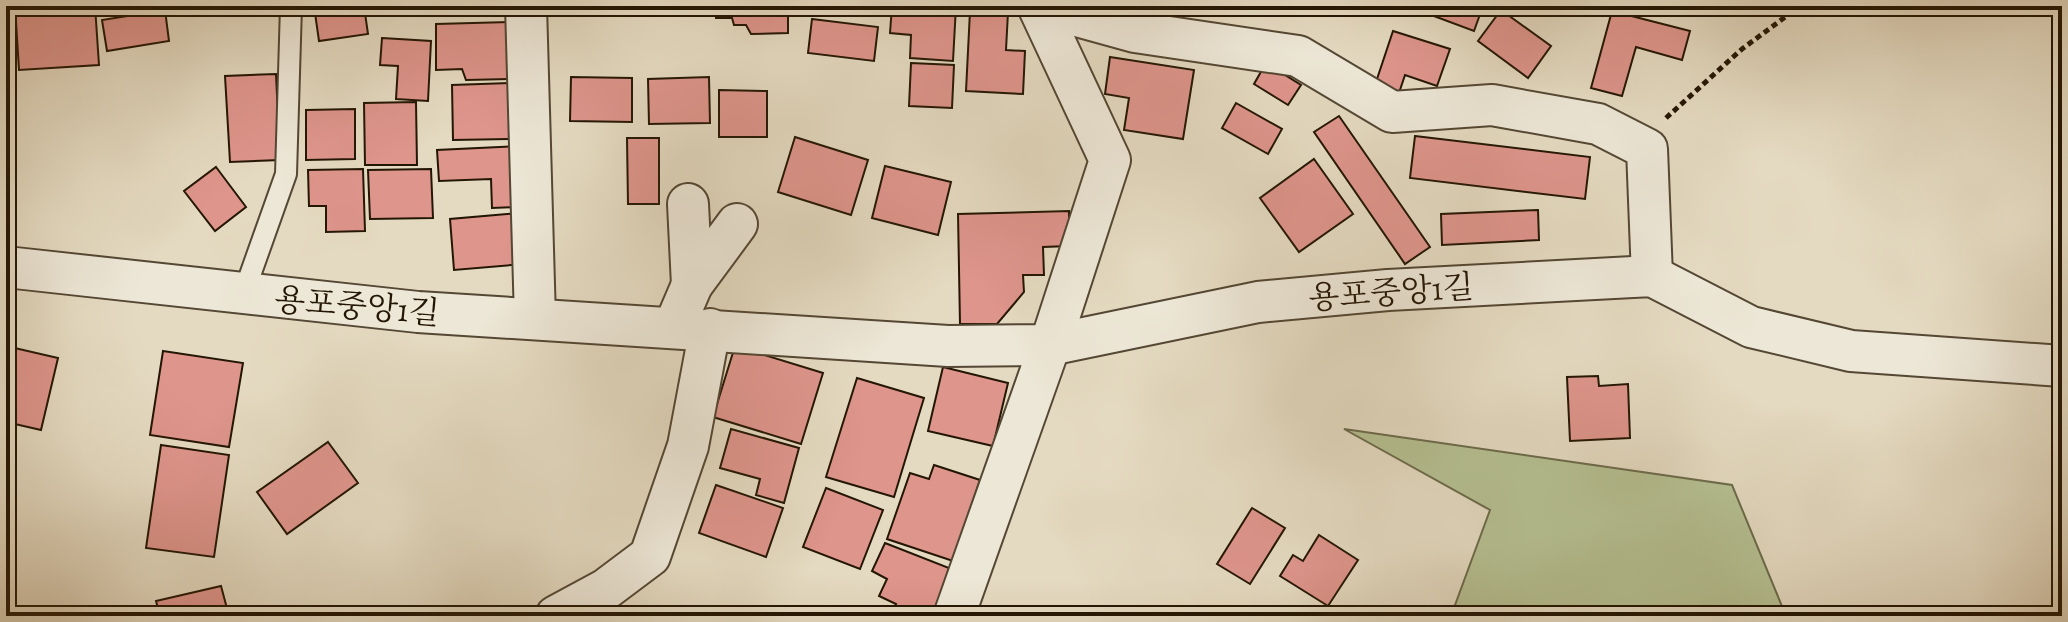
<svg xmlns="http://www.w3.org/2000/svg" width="2068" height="622" viewBox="0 0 2068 622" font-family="Alegreya,'Noto Serif KR',serif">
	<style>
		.green { fill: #b5c092; stroke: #6c6b4b; stroke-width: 2 }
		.building { fill: #de958c; stroke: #241604; stroke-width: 2 }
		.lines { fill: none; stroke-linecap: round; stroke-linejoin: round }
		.service-casing { stroke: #544733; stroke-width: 24 }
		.minor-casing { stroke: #544733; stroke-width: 44 }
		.path { stroke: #241604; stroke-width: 5; stroke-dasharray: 6 4; stroke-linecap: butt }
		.service { stroke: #ede7d7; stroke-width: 20 }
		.minor { stroke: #ede7d7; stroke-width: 40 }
		.labels { text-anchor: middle; stroke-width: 6; stroke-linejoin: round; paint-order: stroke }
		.street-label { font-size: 32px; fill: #241604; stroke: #ede7d7 }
	</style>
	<rect width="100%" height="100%" fill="#e4dac1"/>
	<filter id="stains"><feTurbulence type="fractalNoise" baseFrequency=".0025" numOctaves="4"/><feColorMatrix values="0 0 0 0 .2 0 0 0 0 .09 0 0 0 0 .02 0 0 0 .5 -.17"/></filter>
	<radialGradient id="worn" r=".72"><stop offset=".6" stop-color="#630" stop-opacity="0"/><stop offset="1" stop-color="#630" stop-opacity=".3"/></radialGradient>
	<polygon class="green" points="1344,429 1732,485 1786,616 1451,616 1490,510"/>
	<g class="building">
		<polygon points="15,6 95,6 99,65 19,70"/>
		<polygon points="106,6 151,6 152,10 106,14"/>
		<polygon points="249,6 268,6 268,10 250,13"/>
		<polygon points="314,6 364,6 368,34 319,41"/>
		<polygon points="715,6 788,6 788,33 751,34 746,25 734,25 732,18 716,18"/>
		<polygon points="892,6 956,6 953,61 910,58 911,35 890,33"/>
		<polygon points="1407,6 1483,6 1474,31"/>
		<polygon points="165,10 169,41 107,51 102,20"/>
		<polygon points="1501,10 1551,46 1528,78 1478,41"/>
		<polygon points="970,11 1008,12 1006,50 1025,51 1023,94 966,91"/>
		<polygon points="1612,11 1690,31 1682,60 1636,47 1622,96 1591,88"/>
		<polygon points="812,19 878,27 874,61 808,53"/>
		<polygon points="514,22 515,79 466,80 462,69 436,70 436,24"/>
		<polygon points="1393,31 1450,49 1437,86 1405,75 1399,93 1375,85"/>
		<polygon points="382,38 431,41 428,101 396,99 398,66 380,65"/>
		<polygon points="1110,57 1194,70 1183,139 1124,130 1129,98 1105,94"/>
		<polygon points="911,63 954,65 952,108 909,106"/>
		<polygon points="1266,63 1301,85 1288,105 1254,84"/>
		<polygon points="276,74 280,160 230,162 225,76"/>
		<polygon points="571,77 632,78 632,122 570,121"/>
		<polygon points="709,77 710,123 649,124 648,79"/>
		<polygon points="511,83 512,139 453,140 452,85"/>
		<polygon points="719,90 767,91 767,137 719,137"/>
		<polygon points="416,102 417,165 365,165 364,103"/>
		<polygon points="1236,103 1282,129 1268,154 1222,128"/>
		<polygon points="355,109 355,159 306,160 306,110"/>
		<polygon points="1339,116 1430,247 1405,264 1314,132"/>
		<polygon points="1415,136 1590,157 1585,199 1410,178"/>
		<polygon points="795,137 868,160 851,215 778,192"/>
		<polygon points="627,138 659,138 659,204 628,204"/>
		<polygon points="518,146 520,207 492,208 491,179 439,181 437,150"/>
		<polygon points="1314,159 1353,214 1299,252 1260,198"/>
		<polygon points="885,166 951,182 938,235 872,218"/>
		<polygon points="216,167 246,207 215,231 184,191"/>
		<polygon points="363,169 365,231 326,232 326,206 309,206 308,170"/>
		<polygon points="431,169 433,218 370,219 368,170"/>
		<polygon points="1538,210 1539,240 1442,245 1441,214"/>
		<polygon points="1069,211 1069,246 1043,247 1044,275 1023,275 1024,292 997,324 960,324 958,214"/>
		<polygon points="518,213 523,264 454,270 450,219"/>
		<polygon points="6,346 58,358 41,430 6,422"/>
		<polygon points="735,346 823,373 801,444 713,417"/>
		<polygon points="163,351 243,363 229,447 150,435"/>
		<polygon points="943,367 1008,383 993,446 928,431"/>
		<polygon points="1598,376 1599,386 1628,384 1630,438 1570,441 1567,377"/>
		<polygon points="857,378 924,398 894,497 826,477"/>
		<polygon points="731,429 799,448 784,503 756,495 760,479 720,468"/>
		<polygon points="328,442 358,483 287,534 257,492"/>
		<polygon points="161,445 229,455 214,557 146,548"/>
		<polygon points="934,465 980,480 953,561 887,539 910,473 929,479"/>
		<polygon points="716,485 783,508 766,557 699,533"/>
		<polygon points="826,488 883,510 860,569 803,547"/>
		<polygon points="1252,508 1285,528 1250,584 1217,564"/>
		<polygon points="1319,535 1358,560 1328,606 1280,576 1293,555 1303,561"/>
		<polygon points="885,543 949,568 934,616 909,616 892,611 896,604 879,596 887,579 872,571"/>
		<polygon points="221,586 229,616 160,616 156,601"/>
		<polygon points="1014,606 1015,616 966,616 965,609"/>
	</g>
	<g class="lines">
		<defs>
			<polyline id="service" points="243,295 286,174 291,6"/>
			<g id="minor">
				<polyline points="526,6 535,319"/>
				<polyline points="1041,6 1135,32 1298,56 1392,112 1492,105 1598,124 1647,149 1652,276"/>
				<polyline points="688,204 692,285"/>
				<polyline points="6,267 418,312 948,346 1050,345 1258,302 1388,290 1652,276 1751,327 1851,351 2062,366"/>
				<polyline points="674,327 692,285 737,224"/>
				<polyline points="556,616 606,589 650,556 688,446 710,329"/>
				<polyline points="954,616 1050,345 1110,160 1038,6"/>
			</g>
		</defs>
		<use href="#service" class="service-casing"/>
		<use href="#minor" class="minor-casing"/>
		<polyline class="path" points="1666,118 1742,49 1800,6"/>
		<use href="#service" class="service"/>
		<use href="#minor" class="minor"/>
	</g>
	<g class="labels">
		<g class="street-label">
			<text transform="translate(1391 292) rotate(-4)" y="11">용포중앙1길</text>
			<text transform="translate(357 306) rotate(5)" y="11">용포중앙1길</text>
		</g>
	</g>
	<rect width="2068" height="622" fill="none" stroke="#e4dac1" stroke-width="32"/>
	<rect x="8" y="8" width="2052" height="606" fill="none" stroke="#241604" stroke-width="4"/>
	<rect x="16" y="16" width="2036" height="590" fill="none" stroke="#241604" stroke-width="2"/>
	<rect width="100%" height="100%" filter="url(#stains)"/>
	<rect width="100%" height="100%" fill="url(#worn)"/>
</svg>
